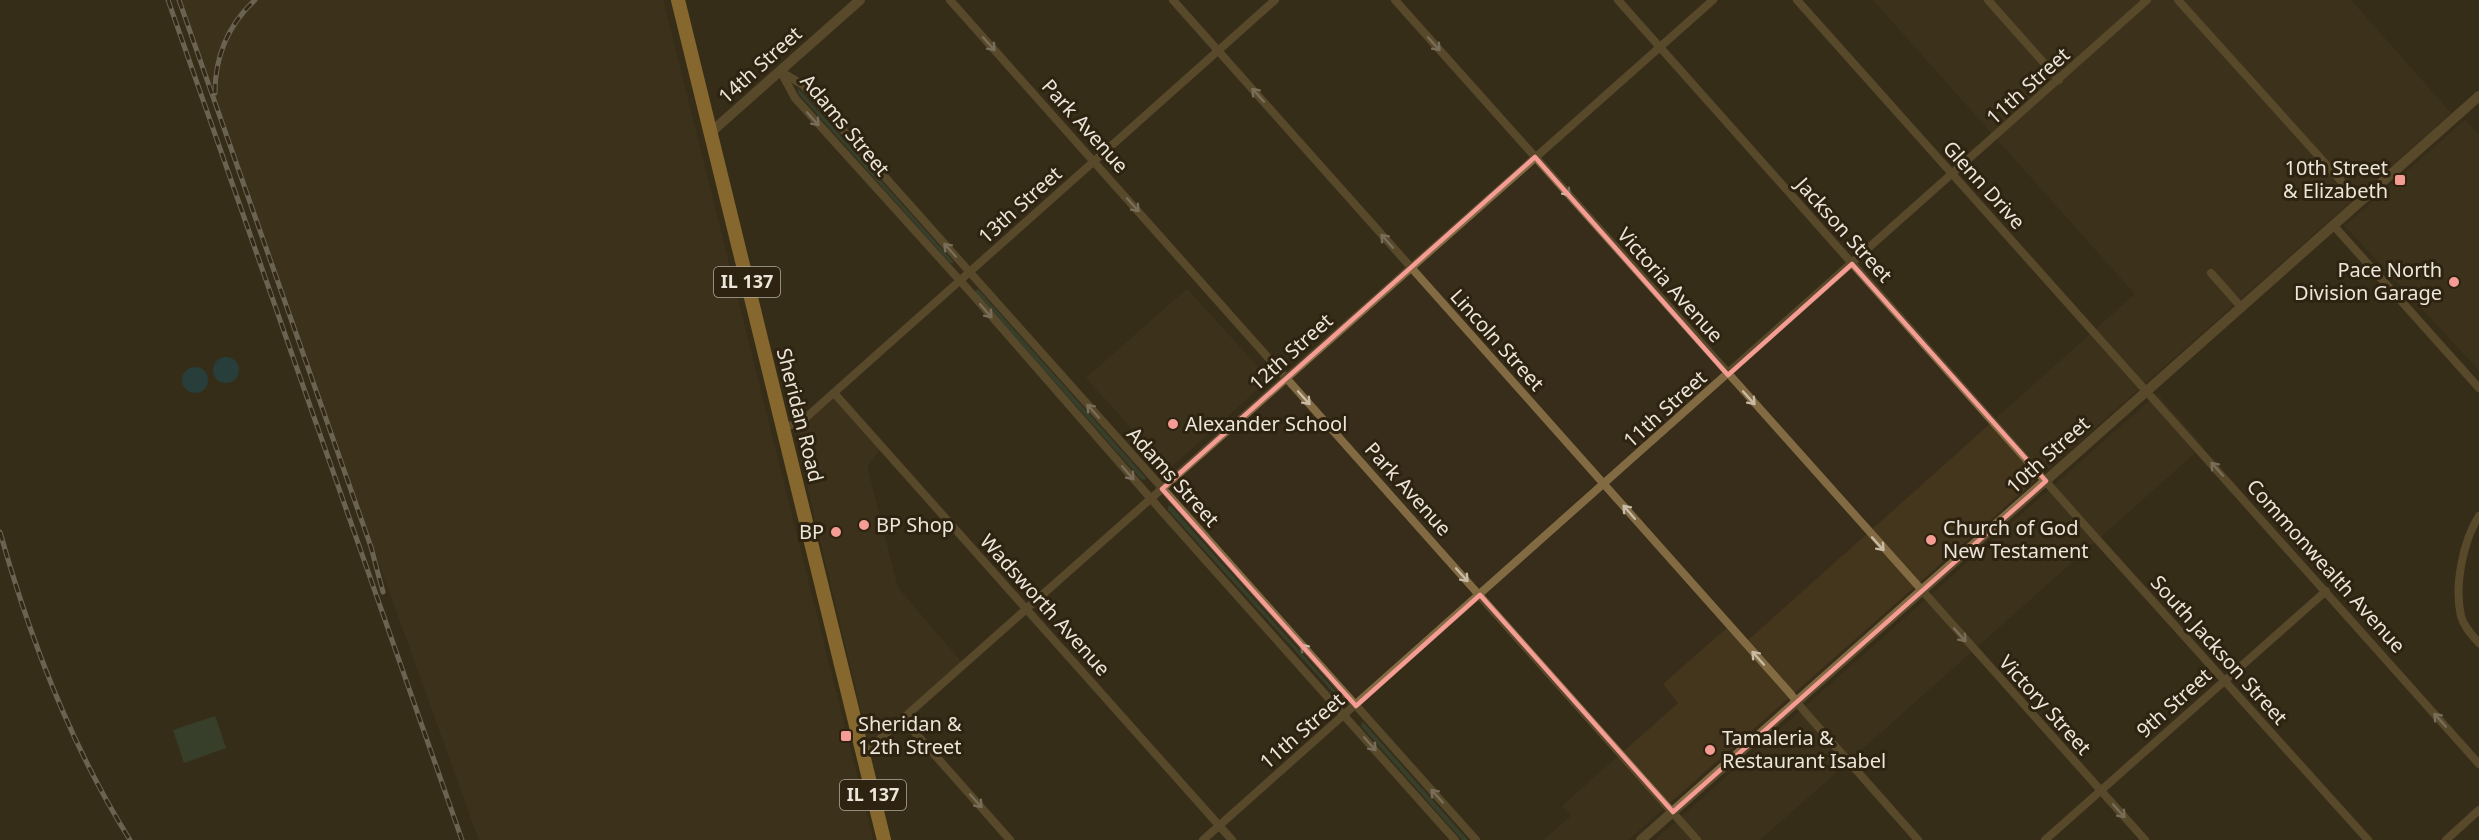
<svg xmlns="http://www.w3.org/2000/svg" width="2479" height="840" viewBox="0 0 2479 840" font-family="'Noto Sans',sans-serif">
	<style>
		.built { fill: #44361c }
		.green { fill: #38543e }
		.water { fill: #145262 }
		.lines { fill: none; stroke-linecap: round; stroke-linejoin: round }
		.minor { stroke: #826a42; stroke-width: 8 }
		.tertiary { stroke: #826a42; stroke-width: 10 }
		.trunk { stroke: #e6b04a; stroke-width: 14 }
		.rail-casing { stroke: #aca496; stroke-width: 5 }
		.rail { stroke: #2d2310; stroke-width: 3; stroke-dasharray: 9; stroke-linecap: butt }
		.oneway { stroke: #c7bba5 }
		.marked { fill: none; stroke: #f59c94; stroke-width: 4.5; stroke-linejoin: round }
		.poi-dot { fill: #f59c94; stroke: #2d2310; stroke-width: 2 }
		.labels { text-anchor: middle; stroke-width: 6; stroke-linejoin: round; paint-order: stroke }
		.shield { fill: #2d2310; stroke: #b3ac9d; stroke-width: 1.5 }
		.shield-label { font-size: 18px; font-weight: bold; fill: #ece6da }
		.street-label { font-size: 20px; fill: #ece6da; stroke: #2d2310 }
		.poi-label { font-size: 20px; fill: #ece6da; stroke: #2d2310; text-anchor: start }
	</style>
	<rect width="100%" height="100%" fill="#372d1a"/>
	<g class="built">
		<polygon points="176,0 663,0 873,840 479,840"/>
		<polygon points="1873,0 2351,0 2451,113 1628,840 1544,840 1571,816 1562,806 1678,703 1663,684 1730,625 1746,642 2135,294"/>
		<polygon points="2465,120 2479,135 2479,370 2345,226"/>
		<polygon points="1187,289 1269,379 1169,469 1086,378"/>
		<polygon points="2157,394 2203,446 1760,840 1655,840"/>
		<polygon points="838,396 881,448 867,466 898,588 964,665 870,748 796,439 810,420"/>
	</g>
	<g class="green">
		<polygon points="798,88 953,261 953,263 950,263 798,93"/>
		<polygon points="978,289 1146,478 1145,480 1141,479 975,292"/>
		<polygon points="1168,506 1171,506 1339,695 1338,698 1168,510"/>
		<polygon points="215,716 226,748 184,763 173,730"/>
		<polygon points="1362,722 1364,723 1468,840 1462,840 1361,726"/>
	</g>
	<g class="water">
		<circle cx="226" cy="370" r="13"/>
		<circle cx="195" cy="380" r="13"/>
	</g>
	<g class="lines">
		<g class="minor">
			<polyline points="950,0 1697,840"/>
			<polyline points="1173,0 1789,692 1805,712 1918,840"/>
			<polyline points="1395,0 2145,840"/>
			<polyline points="1618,0 2096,538 2368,840"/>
			<polyline points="1797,0 2479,764"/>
			<polyline points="1988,0 2059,80"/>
			<polyline points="2178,0 2360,202"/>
			<polyline points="780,71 803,85 1476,840"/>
			<polyline points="781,72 795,98 973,295 1159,508 1455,840"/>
			<polyline points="2334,226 2479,388"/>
			<polyline points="2211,273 2242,308"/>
			<polyline points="834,393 1232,840"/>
			<polyline points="783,428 801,422 1275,0"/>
			<path d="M2479,516C2463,541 2454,586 2461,616C2464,627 2472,635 2479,643"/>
			<polyline points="903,719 1010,840"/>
			<polyline points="862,750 873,745 1713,0"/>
			<polyline points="1203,840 2147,0"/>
			<polyline points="2045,840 2326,591"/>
			<polyline points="2446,840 2479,810"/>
		</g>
		<g class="tertiary">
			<polyline points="710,133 860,0"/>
			<polyline points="1641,840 2479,96"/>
		</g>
		<polyline class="trunk" points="678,0 884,840"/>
		<defs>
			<g id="rail">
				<polyline points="168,0 462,840"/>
				<polyline points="179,0 371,547 383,592"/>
				<path d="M215,93C215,57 228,25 255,0"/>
				<path d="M0,532C30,639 71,746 130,840"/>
			</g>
		</defs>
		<use href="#rail" class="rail-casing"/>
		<use href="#rail" class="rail"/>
	</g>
	<defs><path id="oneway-shaft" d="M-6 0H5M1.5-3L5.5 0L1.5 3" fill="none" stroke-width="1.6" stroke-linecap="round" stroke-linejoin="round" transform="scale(1.5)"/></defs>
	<g class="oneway">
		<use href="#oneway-shaft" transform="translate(989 44) rotate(48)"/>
		<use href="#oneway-shaft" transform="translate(1434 44) rotate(48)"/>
		<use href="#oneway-shaft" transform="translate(1258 95) rotate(-132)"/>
		<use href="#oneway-shaft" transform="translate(813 119) rotate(48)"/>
		<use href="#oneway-shaft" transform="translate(1564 189) rotate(48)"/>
		<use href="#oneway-shaft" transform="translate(1133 205) rotate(48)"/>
		<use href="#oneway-shaft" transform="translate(1387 241) rotate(-132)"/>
		<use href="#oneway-shaft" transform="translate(950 250) rotate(-132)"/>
		<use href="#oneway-shaft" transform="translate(986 311) rotate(49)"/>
		<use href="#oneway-shaft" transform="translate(1304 398) rotate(48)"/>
		<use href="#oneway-shaft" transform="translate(1749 398) rotate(48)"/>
		<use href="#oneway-shaft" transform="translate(1093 411) rotate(-132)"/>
		<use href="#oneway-shaft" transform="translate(2217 469) rotate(-132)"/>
		<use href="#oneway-shaft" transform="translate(1128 473) rotate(49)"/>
		<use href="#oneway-shaft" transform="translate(1629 512) rotate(-131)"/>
		<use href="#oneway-shaft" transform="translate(1878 544) rotate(48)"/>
		<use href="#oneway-shaft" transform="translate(1462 575) rotate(48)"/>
		<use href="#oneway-shaft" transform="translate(1960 635) rotate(48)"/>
		<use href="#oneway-shaft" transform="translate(1307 651) rotate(-132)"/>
		<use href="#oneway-shaft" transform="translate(1758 658) rotate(-132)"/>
		<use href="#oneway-shaft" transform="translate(2440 720) rotate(-132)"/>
		<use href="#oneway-shaft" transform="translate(1370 744) rotate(48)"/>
		<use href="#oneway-shaft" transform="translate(1437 796) rotate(-132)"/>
		<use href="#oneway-shaft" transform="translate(976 801) rotate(48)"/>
		<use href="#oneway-shaft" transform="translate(2119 811) rotate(48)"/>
	</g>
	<path d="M0 0H2479V840H0ZM1535,157L1728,375L1852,264L2046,481L1673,812L1480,595L1356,706L1162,489Z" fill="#372d1a" fill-opacity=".55" fill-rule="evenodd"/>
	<path class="marked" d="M1535,157L1728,375L1852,264L2046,481L1673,812L1480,595L1356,706L1162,489Z"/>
	<g class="poi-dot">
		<rect x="2394" y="174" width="12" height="12" rx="3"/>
		<circle cx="2454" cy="282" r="6"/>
		<circle cx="1173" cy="424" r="6"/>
		<circle cx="864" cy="525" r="6"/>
		<circle cx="836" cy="532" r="6"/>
		<circle cx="1931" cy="540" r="6"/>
		<rect x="840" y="730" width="12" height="12" rx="3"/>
		<circle cx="1710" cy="750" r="6"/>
	</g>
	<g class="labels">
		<g class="shield">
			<rect x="714" y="267" width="66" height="30" rx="4.5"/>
			<rect x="840" y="780" width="66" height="30" rx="4.5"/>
		</g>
		<g class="shield-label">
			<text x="747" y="288">IL 137</text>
			<text x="873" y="801">IL 137</text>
		</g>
		<g class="street-label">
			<text transform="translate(760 65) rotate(-42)" y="7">14th Street</text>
			<text transform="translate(2028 86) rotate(-42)" y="7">11th Street</text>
			<text transform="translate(845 125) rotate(50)" y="7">Adams Street</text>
			<text transform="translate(1085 126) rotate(48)" y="7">Park Avenue</text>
			<text transform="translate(1984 185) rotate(48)" y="7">Glenn Drive</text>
			<text transform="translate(1020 205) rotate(-42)" y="7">13th Street</text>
			<text transform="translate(1844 230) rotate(48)" y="7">Jackson Street</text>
			<text transform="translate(1670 285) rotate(48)" y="7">Victoria Avenue</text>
			<text transform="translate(1497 340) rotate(48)" y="7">Lincoln Street</text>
			<text transform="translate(1291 352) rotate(-42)" y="7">12th Street</text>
			<text transform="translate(1665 409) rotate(-42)" y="7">11th Street</text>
			<text transform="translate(800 415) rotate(76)" y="7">Sheridan Road</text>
			<text transform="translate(2048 455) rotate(-42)" y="7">10th Street</text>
			<text transform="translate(1173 477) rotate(48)" y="7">Adams Street</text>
			<text transform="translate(1408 489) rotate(48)" y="7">Park Avenue</text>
			<text transform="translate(2326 566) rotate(48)" y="7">Commonwealth Avenue</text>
			<text transform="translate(1045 605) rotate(48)" y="7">Wadsworth Avenue</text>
			<text transform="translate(2219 650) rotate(48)" y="7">South Jackson Street</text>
			<text transform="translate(2174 703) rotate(-42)" y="7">9th Street</text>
			<text transform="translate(2045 705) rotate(48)" y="7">Victory Street</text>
			<text transform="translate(1302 731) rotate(-41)" y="7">11th Street</text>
		</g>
		<g class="poi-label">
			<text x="2388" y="175" text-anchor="end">10th Street<tspan x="2388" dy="23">&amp; Elizabeth</tspan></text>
			<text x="2442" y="277" text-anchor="end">Pace North<tspan x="2442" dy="23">Division Garage</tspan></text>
			<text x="1185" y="431">Alexander School</text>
			<text x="876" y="532">BP Shop</text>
			<text x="1943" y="535">Church of God<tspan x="1943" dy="23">New Testament</tspan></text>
			<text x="824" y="539" text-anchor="end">BP</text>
			<text x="858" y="731">Sheridan &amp;<tspan x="858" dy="23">12th Street</tspan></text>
			<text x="1722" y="745">Tamaleria &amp;<tspan x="1722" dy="23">Restaurant Isabel</tspan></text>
		</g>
	</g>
</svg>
